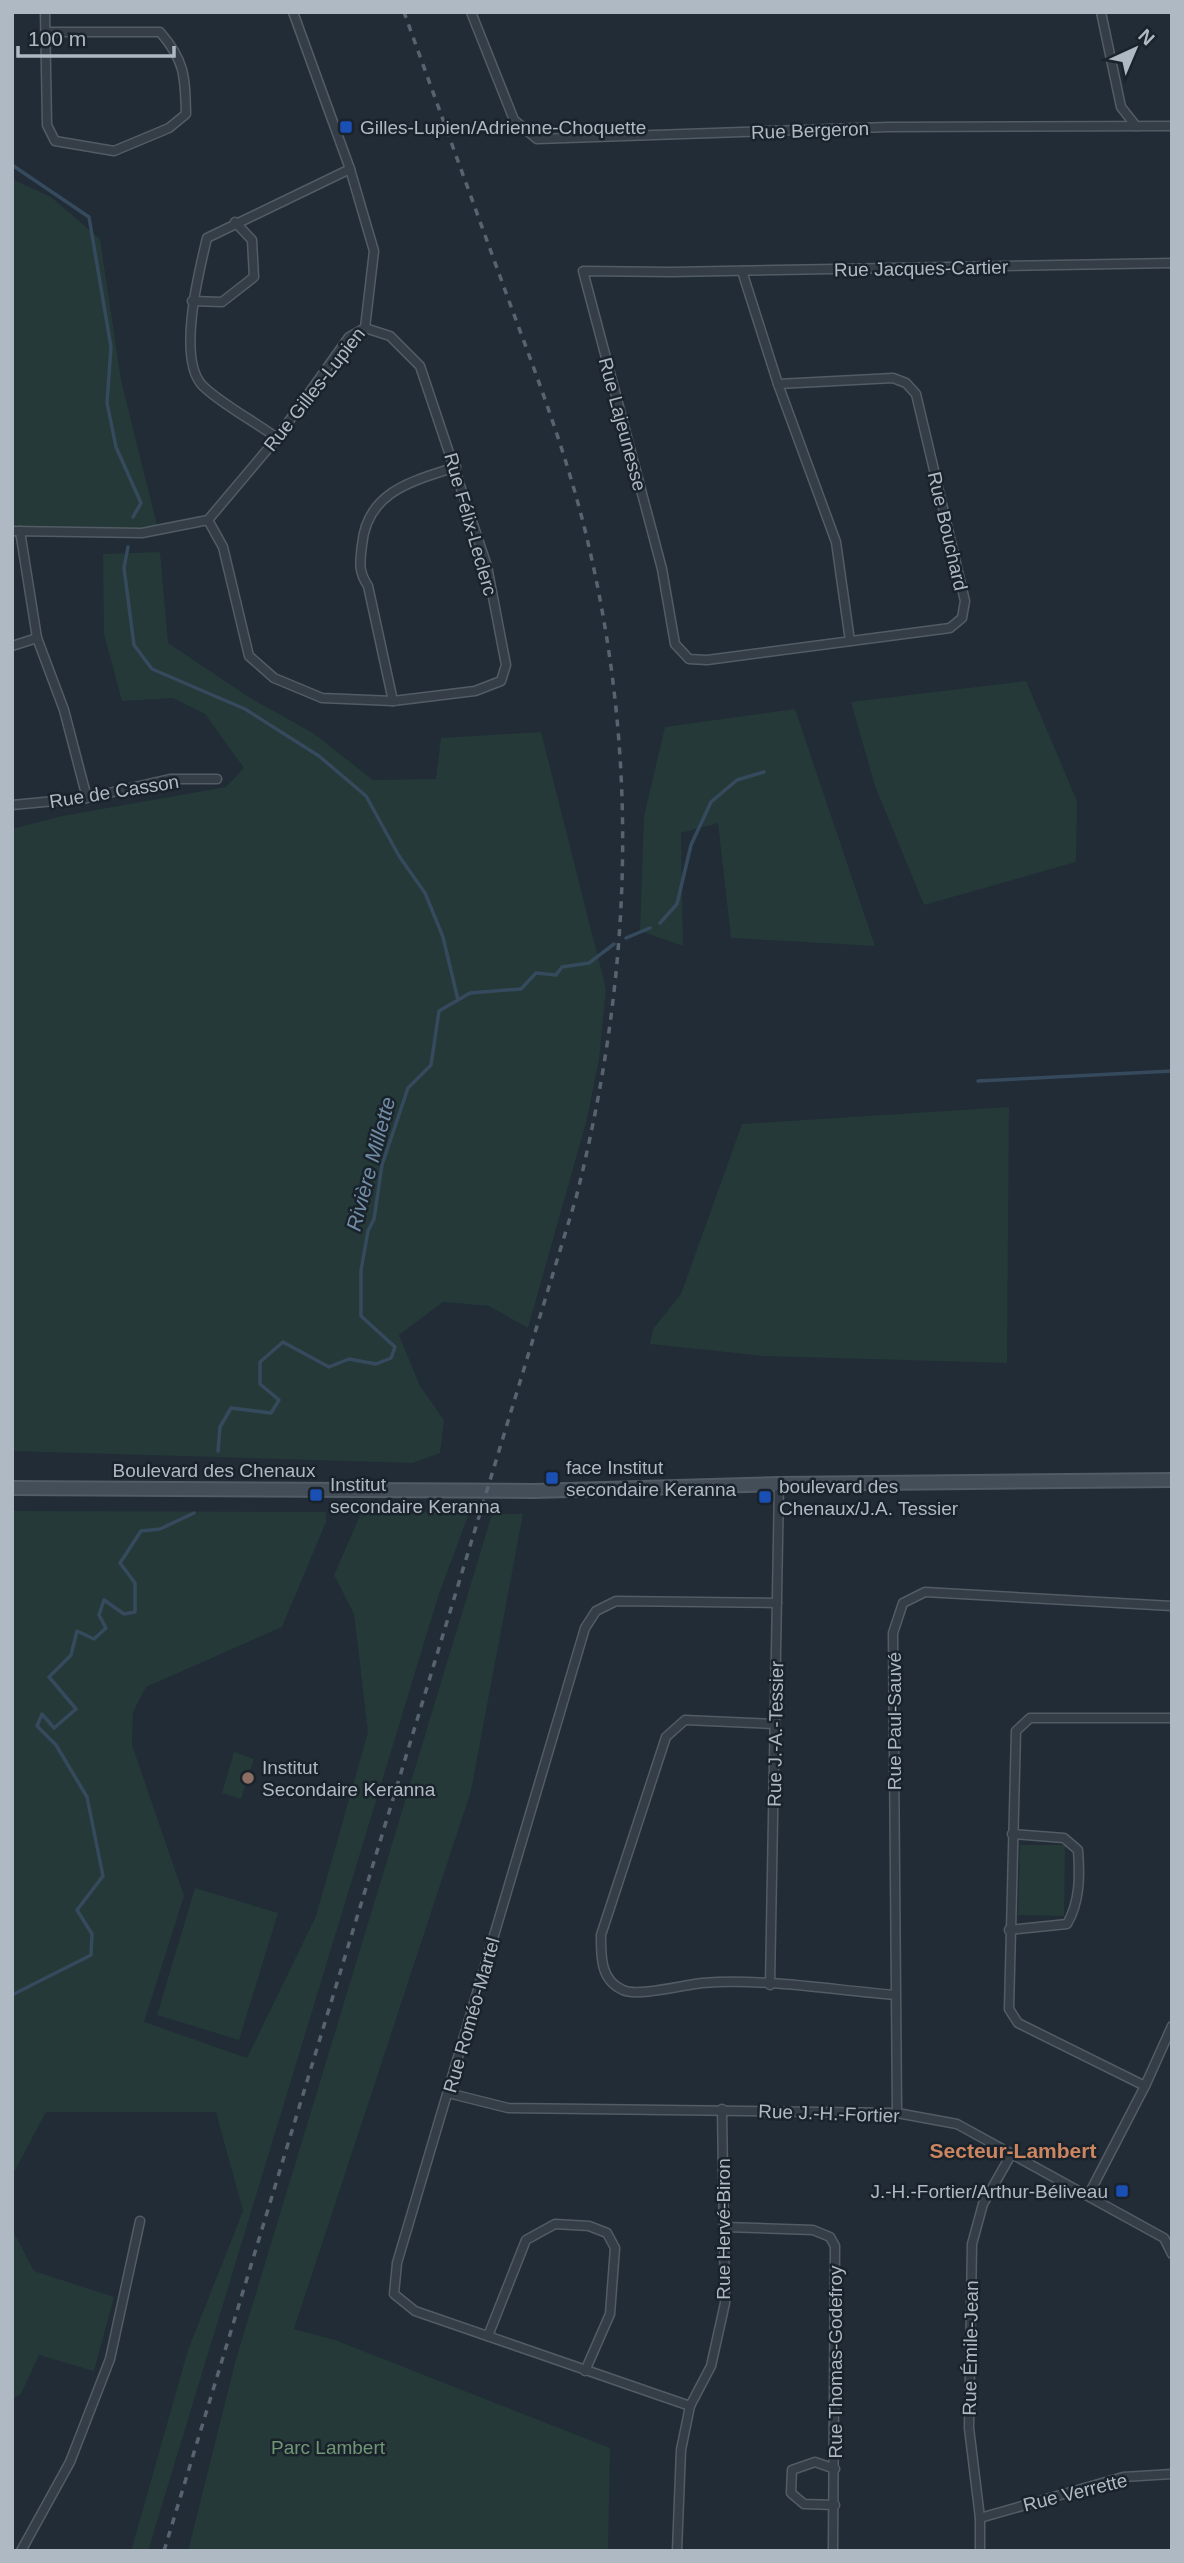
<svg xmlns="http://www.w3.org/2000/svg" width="1184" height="2563" viewBox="0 0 1184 2563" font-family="Helvetica,sans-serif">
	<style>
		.green { fill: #243938 }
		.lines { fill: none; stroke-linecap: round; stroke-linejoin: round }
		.stream { stroke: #364a5d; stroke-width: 3.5 }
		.minor-casing { stroke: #525c64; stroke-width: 11 }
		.secondary-casing { stroke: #525c64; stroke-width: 16 }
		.minor { stroke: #353e47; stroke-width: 8 }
		.secondary { stroke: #434e59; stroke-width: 12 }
		.rail { stroke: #57636e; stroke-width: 3.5; stroke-dasharray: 7 7; stroke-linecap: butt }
		.transit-dot { fill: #1a4fb4; stroke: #1a232b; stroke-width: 2.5 }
		.education-dot { fill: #8d6e63; stroke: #1a232b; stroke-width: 2.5 }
		.labels { text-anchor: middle; stroke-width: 5; stroke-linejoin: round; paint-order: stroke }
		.poi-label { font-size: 19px; fill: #afb9c3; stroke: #1a232b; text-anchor: start }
		.street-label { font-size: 19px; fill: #afb9c3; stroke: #1a232b }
		.park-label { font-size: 19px; fill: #709775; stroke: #1a232b }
		.water-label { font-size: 21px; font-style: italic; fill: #718da6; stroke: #1a232b }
		.neighbourhood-label { font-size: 21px; font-weight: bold; fill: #cc8561; stroke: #1a232b }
	</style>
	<rect width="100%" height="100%" fill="#212c36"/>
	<g class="green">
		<polygon points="12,179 51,197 100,239 121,380 158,529 12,530"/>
		<polygon points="160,552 168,643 247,696 313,733 373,780 436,779 441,738 541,732 606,989 599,1059 587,1119 528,1328 489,1306 443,1302 399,1335 420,1386 444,1420 440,1453 413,1463 12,1451 12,829 62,816 226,787 244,768 205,714 173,698 122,701 104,634 103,554"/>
		<polygon points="1026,681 1077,801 1076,862 924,905 875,786 851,702"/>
		<polygon points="795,709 875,946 731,938 718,823 681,833 683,946 640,931 644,816 665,727"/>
		<polygon points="1009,1107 1007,1363 764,1356 650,1344 653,1329 681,1294 742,1124"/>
		<polygon points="12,1511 326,1512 326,1522 282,1627 146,1687 133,1712 132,1745 184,1896 144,2022 247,2058 316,1916 368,1732 354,1614 334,1575 362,1511 469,1513 438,1597 148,2551 131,2551 188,2350 243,2211 216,2112 46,2112 12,2176"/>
		<polygon points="492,1514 523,1514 471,1791 294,2329 335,2340 610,2448 608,2551 188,2551 236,2359"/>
		<polygon points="234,1752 254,1759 241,1799 222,1793"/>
		<polygon points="1020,1845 1065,1845 1064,1916 1018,1915"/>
		<polygon points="195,1888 278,1913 239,2040 157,2015"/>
		<polygon points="12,2229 34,2271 114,2297 94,2371 39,2355 21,2394 12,2399"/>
	</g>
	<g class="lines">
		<g class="stream">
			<polyline points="12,165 89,217 111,347 107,403 116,447 141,503 133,517"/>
			<polyline points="128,547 124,568 134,645 152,669 245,709 319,756 366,796 399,856 425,893 443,937 458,1000 439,1011 431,1065 408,1088 382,1165 374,1219 368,1231 361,1270 361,1316 395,1347 391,1358 376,1364 349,1359 329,1367 283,1342 260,1362 260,1384 279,1400 271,1413 231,1408 220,1427 218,1451"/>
			<polyline points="660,923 677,904 691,845 711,802 737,780 764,772"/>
			<polyline points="626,938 650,928"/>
			<polyline points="458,1000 470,993 521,989 536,973 556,975 562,967 589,963 614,944"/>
			<polyline points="978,1081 1172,1071"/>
			<polyline points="12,1995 91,1955 92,1934 77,1910 103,1876 87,1797 56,1745 37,1726 42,1714 54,1728 76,1709 49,1677 71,1655 77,1631 94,1639 106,1628 99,1615 104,1600 124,1614 135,1612 135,1583 120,1563 141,1531 160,1529 194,1513"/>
		</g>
		<defs>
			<g id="minor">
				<path d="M45,12L47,125L55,141L114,151L169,128L186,114C185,76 185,61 160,32H46"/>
				<polyline points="293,12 350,169 374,251 365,328"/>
				<polyline points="471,12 514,120 537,139 888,127 1172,126"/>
				<polyline points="1101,12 1121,107 1136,126"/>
				<polyline points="742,271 778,384 836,542 850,641"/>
				<polyline points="192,301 222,302 254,277 252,240 235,222"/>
				<polyline points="778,384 893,378 906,383 916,394 965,601 962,618 950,628 707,660 689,659 675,644 662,569 583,271 671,272 1172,263"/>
				<path d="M277,438C257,423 218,402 202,385C177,358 199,271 207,238L350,169"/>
				<polyline points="208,520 223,547 249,656 274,678 322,698 393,701 475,691 501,681 506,665 487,566 420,366 390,336 365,328"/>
				<polyline points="12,531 142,533 208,520 277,438 349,337 365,328"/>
				<polyline points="20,531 37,638 64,710 87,798"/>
				<polyline points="12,646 37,638"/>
				<path d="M393,701L368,586C358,571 360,562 362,545C367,491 413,481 456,467"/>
				<polyline points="12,805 87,798 170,779 217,779"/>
				<path d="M775,1724L685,1720L666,1737L601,1935C601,1956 600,1980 623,1990C637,1997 684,1985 702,1983C765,1978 832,1990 895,1995"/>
				<path d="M1009,1930L1067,1924C1080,1902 1080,1876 1078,1850L1064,1838L1012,1834"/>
				<polyline points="770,1985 779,1484"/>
				<polyline points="1145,2086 1018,2023 1009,2009 1016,1731 1030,1718 1172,1718"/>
				<polyline points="448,2093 508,2108 897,2113 957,2124 1164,2238 1172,2254"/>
				<polyline points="897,2113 893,1633 903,1603 925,1592 1172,1606"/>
				<polyline points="1089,2194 1145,2086 1172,2026"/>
				<polyline points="725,2227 813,2230 830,2237 835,2246 833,2551"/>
				<polyline points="488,2336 526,2240 555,2224 589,2226 607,2233 615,2248 610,2314 585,2371"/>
				<polyline points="690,2406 415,2311 394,2294 397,2263 585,1628 596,1611 616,1601 777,1603"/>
				<polyline points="835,2505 804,2504 791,2493 792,2470 815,2462 835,2469"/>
				<polyline points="980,2518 1123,2477 1172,2474"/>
				<polyline points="21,2551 70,2462 110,2359 140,2221"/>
				<polyline points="677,2551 681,2450 690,2406 711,2366 725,2303 722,2109"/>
				<polyline points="980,2551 980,2518 969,2428 972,2244 983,2204 1012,2153"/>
			</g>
			<polyline id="secondary" points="12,1488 534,1491 779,1484 1172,1480"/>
		</defs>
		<use href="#minor" class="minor-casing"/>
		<use href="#secondary" class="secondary-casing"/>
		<use href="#minor" class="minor"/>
		<use href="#secondary" class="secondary"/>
		<path class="rail" d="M164,2551L576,1198C631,980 640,767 589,547C570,463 539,382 509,301C474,205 439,109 404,12"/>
	</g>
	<g class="transit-dot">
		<rect x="339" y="120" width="14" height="14" rx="3.5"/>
		<rect x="545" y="1471" width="14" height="14" rx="3.5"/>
		<rect x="309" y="1488" width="14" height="14" rx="3.5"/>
		<rect x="758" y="1490" width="14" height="14" rx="3.5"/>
		<rect x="1115" y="2184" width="14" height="14" rx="3.5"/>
	</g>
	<circle class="education-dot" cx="248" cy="1778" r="7"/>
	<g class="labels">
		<g class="poi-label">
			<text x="360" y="134">Gilles-Lupien/Adrienne-Choquette</text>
			<text x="566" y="1474">face Institut<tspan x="566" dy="22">secondaire Keranna</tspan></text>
			<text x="330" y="1491">Institut<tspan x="330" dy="22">secondaire Keranna</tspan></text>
			<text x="779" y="1493">boulevard des<tspan x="779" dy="22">Chenaux/J.A. Tessier</tspan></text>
			<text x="262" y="1774">Institut<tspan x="262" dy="22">Secondaire Keranna</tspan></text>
			<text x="1108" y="2198" text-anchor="end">J.-H.-Fortier/Arthur-Béliveau</text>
		</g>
		<g class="street-label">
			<text transform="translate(810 130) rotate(-2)" y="7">Rue Bergeron</text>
			<text transform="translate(921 268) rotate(-1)" y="7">Rue Jacques-Cartier</text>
			<text transform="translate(314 389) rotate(-52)" y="7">Rue Gilles-Lupien</text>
			<text transform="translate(623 424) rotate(75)" y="7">Rue Lajeunesse</text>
			<text transform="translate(471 524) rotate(74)" y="7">Rue Félix-Leclerc</text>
			<text transform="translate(948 531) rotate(77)" y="7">Rue Bouchard</text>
			<text transform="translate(114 791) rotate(-9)" y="7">Rue de Casson</text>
			<text x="214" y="1477">Boulevard des Chenaux</text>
			<text transform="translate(894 1721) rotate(-90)" y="7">Rue Paul-Sauvé</text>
			<text transform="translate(775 1734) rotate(-89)" y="7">Rue J.-A.-Tessier</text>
			<text transform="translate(471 2015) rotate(-74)" y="7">Rue Roméo-Martel</text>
			<text transform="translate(829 2113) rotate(2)" y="7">Rue J.-H.-Fortier</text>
			<text transform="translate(723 2229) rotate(-90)" y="7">Rue Hervé-Biron</text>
			<text transform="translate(970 2348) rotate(-89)" y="7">Rue Émile-Jean</text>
			<text transform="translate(835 2362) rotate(-90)" y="7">Rue Thomas-Godefroy</text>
			<text transform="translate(1075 2492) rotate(-14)" y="7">Rue Verrette</text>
		</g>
		<g class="park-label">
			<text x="328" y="2454">Parc Lambert</text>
		</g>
		<g class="water-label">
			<text transform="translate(371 1164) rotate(-75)" y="7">Rivière Millette</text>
		</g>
		<g class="neighbourhood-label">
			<text x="1013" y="2158">Secteur-Lambert</text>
		</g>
	</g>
	<rect width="1184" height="2563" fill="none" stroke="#afb9c3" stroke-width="28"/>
	<g transform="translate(1135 49) rotate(44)" stroke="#1a232b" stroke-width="5" paint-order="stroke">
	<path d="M0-5L12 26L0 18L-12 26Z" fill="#afb9c3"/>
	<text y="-10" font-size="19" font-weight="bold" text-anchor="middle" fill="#afb9c3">N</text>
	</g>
	<path d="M18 46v10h156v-10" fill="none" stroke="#afb9c3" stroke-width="3.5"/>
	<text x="28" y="46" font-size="21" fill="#afb9c3" stroke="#1a232b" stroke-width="5" paint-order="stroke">100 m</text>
</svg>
